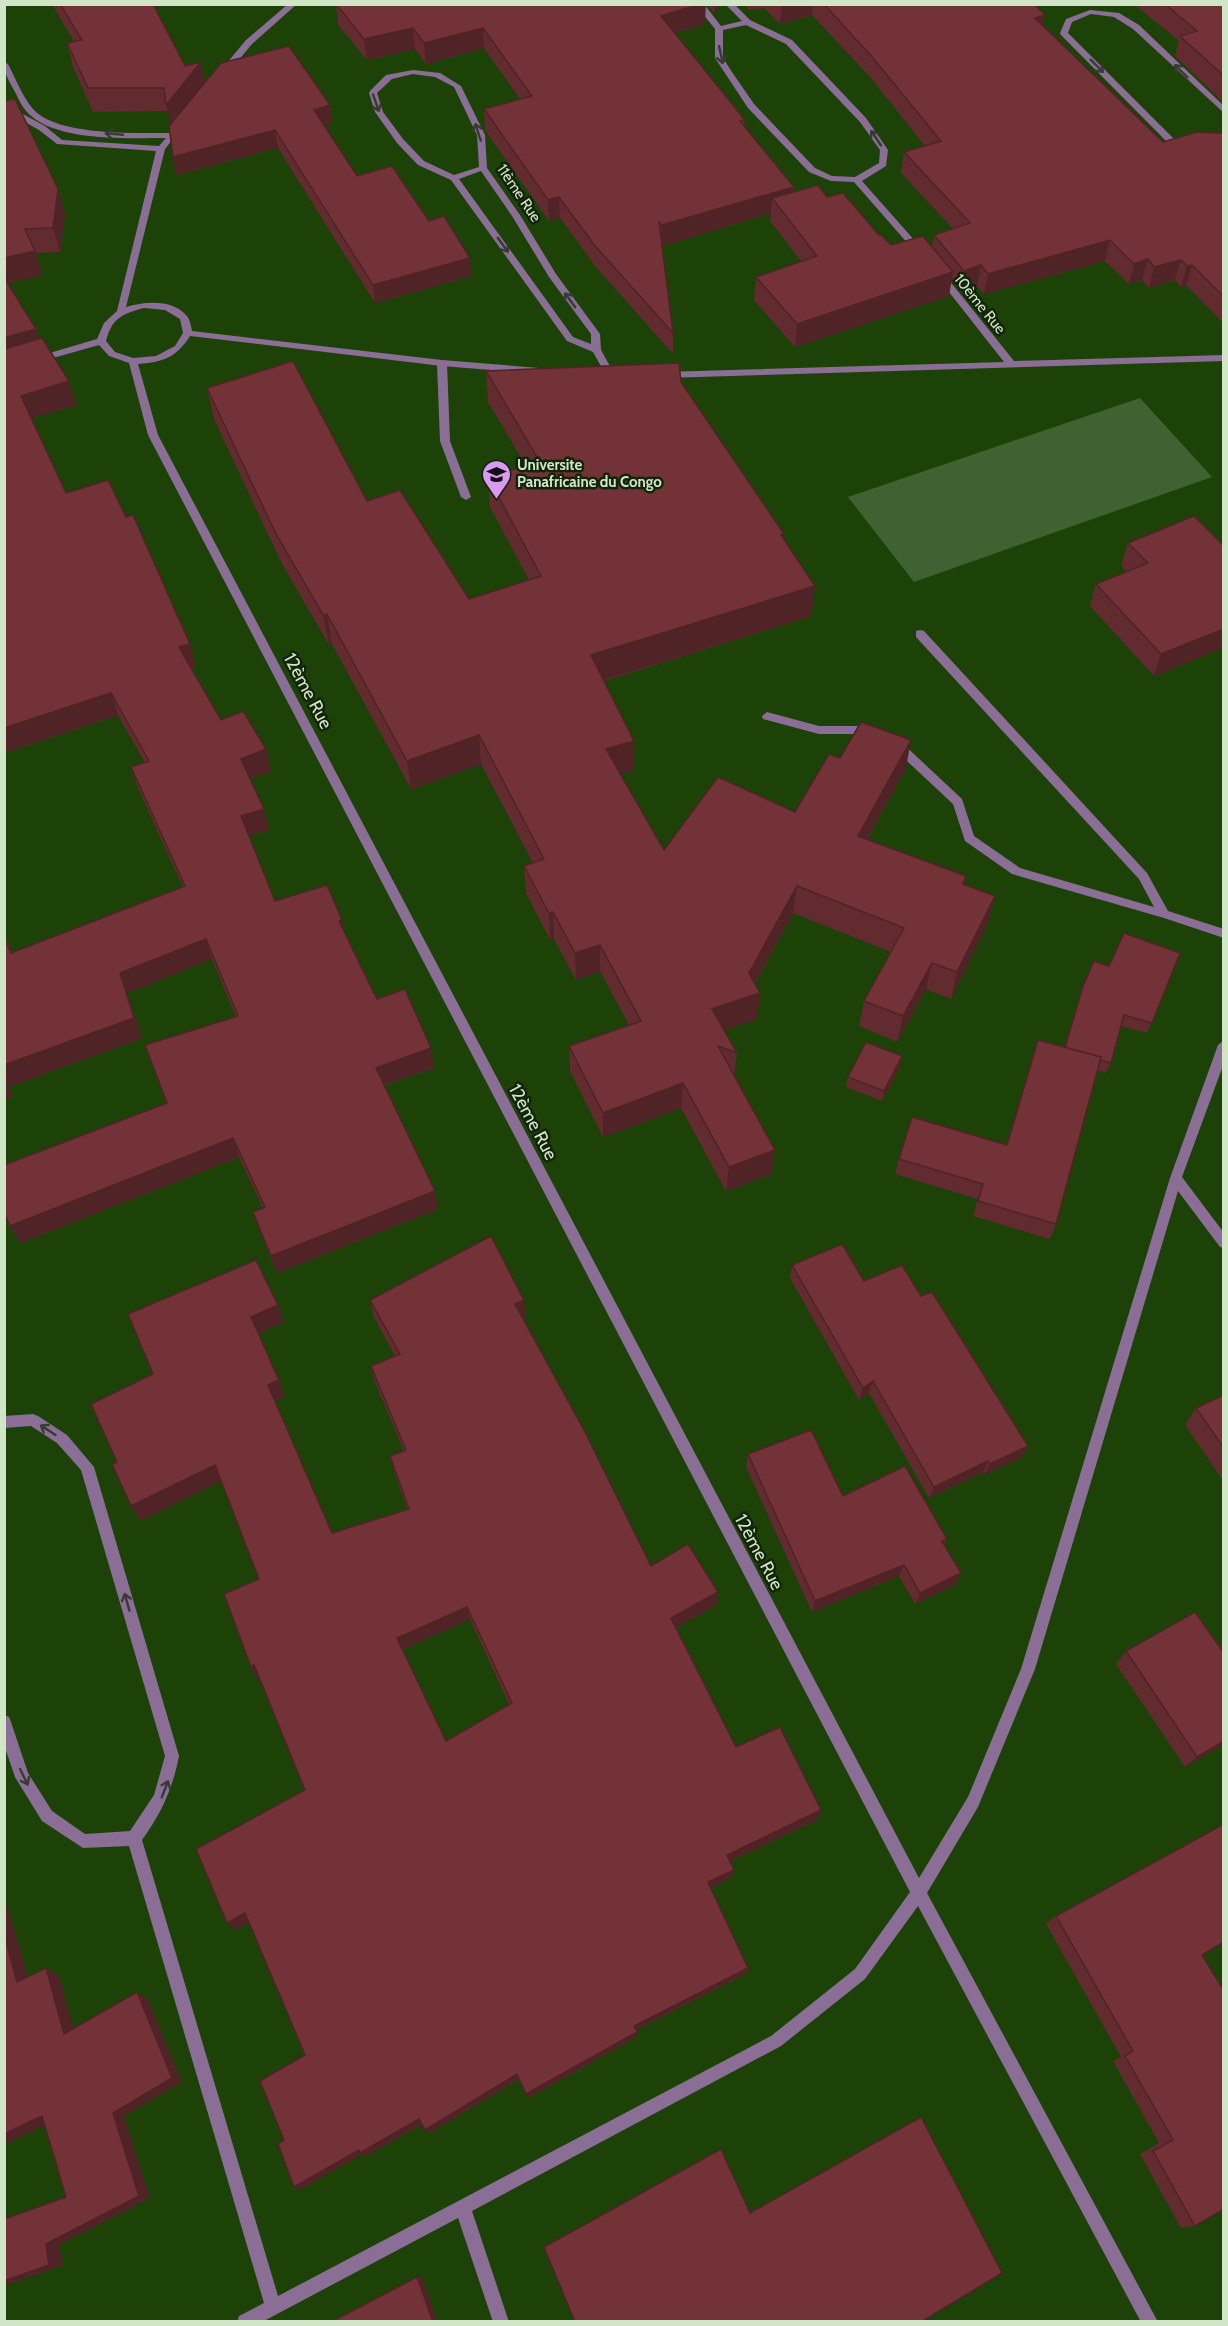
<svg xmlns="http://www.w3.org/2000/svg" width="1228" height="2326" viewBox="0 0 1228 2326" font-family="Cabin,sans-serif">
	<style>
		.green { fill: #406232 }
		.lines { fill: none; stroke-linecap: round; stroke-linejoin: round }
		.service { fill: #8b6e95; fill-rule: evenodd }
		.minor { fill: #8b6e95; fill-rule: evenodd }
		.wall { fill: #622b2f; fill-rule: evenodd }
		.shaded-wall { fill: #502326 }
		.building { fill: #723237; stroke: #502326; stroke-width: 1.5; fill-rule: evenodd }
		.oneway { stroke: #373a35 }
		.labels { text-anchor: middle; stroke-width: 5; stroke-linejoin: round; paint-order: stroke }
		.far-street-label { font-size: 15px; fill: #d0e6c7; stroke: #13240c }
		.far-poi-label { font-size: 15px; font-weight: bold; fill: #d0e6c7; stroke: #13240c; text-anchor: start }
		.street-label { font-size: 18px; fill: #d0e6c7; stroke: #13240c }
	</style>
	<rect width="100%" height="100%" fill="#1c4207"/>
	<polygon class="green" points="1140,398 1212,477 914,582 848,497"/>
	<g class="lines">
		<g class="service">
			<polygon points="442,360 447,363 450,441 471,497 466,500 461,497 440,441 437,363"/>
			<polygon points="920,630 924,631 1147,873 1168,911 1224,929 1224,938 1164,918 1012,874 965,841 953,804 892,747 891,744 892,741 900,741 962,799 974,836 1020,868 1154,907 1139,879 916,637 916,631"/>
			<polygon points="767,712 819,726 872,726 877,730 872,734 819,734 763,719 762,716"/>
		</g>
		<g class="minor">
			<polygon points="288,4 297,4 252,44 228,73 222,73 222,69 246,40"/>
			<path d="M695,4H704L721,26L742,21L725,4H734L750,20L792,40L866,118L888,150L886,166L862,181L923,250V254H917L854,182L831,181L809,172L748,108L715,58V29ZM746,25L786,44L860,122L880,150L879,163L855,177L832,176L815,168L754,104L732,72L723,58V30Z"/>
			<polygon points="1090,10 1119,13 1139,25 1224,106 1224,113 1133,29 1114,17 1091,14 1072,22 1068,33 1177,142 1188,145 1188,149 1171,146 1061,35 1060,33 1066,19"/>
			<path d="M4,62L8,64C16,79 22,96 33,109C57,136 135,133 170,133L176,124L183,126L165,149L126,307C145,301 173,299 187,316C190,320 191,326 192,331L442,360L539,368L544,371L539,374L442,366L190,336C176,358 163,362 138,364L158,435L919,1878L968,1797L1021,1669L1170,1178L1218,1045L1224,1040V1063L1182,1177L1224,1233V1248L1220,1247L1178,1191L1035,1669L978,1807L927,1893L1158,2322H1141L918,1906L865,1979L781,2046L472,2211L509,2322H493L458,2218L262,2322H237L239,2316L264,2303L129,1846L83,1848L42,1821L15,1777L4,1745V1715L9,1717L11,1722L28,1773L52,1811L85,1834L130,1831L154,1795L165,1756L81,1470L57,1443L31,1426L4,1428V1416L33,1414L38,1416L67,1435L94,1467L179,1756C173,1788 161,1814 142,1840L278,2296L771,2036L855,1969L910,1892L148,435L129,363L109,356L99,345L39,362L34,359L36,357L97,339L104,323L117,311L156,151L57,144L39,130L4,110V104L45,126L62,140L159,146L166,138C128,138 60,142 30,115C23,109 19,100 15,92C9,81 4,74 4,62ZM144,308L165,310L180,319L183,333L175,346L156,356L133,358L115,352L106,341C112,318 122,314 144,308Z"/>
			<path d="M413,70L440,73L461,86L485,135L487,168L520,215L556,274L600,334L601,350L616,377L614,379H608L593,352L567,341L451,180L418,165L397,143L375,112L369,93L370,91L386,75ZM413,74L435,77L454,87L477,135L479,167L454,175L424,161L403,139L383,112L377,93L392,79ZM481,171L512,216L549,277L591,334V344L573,337L459,179Z"/>
			<polygon points="941,273 944,274 1014,361 1224,355 1224,361 664,378 659,375 664,372 1004,362 938,278 938,274"/>
		</g>
	</g>
	<g class="wall">
		<polygon points="52,4 153,4 185,66 205,82 330,105 332,123 324,125 357,176 429,221 471,276 375,303 278,148 176,175 173,157 170,124 168,111 93,112 73,67 67,43 74,42"/>
		<polygon points="336,4 705,21 699,26 675,33 745,120 744,126 794,187 793,192 827,197 891,245 932,247 934,235 953,229 901,173 904,152 925,146 871,78 812,15 780,24 764,8 749,10 744,4 1034,4 1043,25 1163,142 1219,133 1224,132 1224,324 1186,285 1181,287 1175,280 1149,288 1142,280 1129,284 1105,261 984,294 977,286 961,292 951,280 949,296 795,347 754,300 756,277 801,261 770,221 771,213 662,246 673,333 673,354 596,267 560,218 549,221 485,130 484,109 520,99 484,48 426,64 415,49 367,60 338,25"/>
		<polygon points="707,4 722,4 714,13"/>
		<polygon points="1134,4 1224,4 1224,103 1175,56 1179,41"/>
		<polygon points="4,101 65,213 60,252 35,253 42,275 8,283 36,329 39,339 76,405 31,418 66,493 126,517 190,644 196,666 191,667 221,720 271,771 250,779 269,830 249,836 275,901 344,932 377,999 431,1048 434,1068 384,1085 435,1191 438,1209 277,1273 259,1229 253,1212 263,1208 239,1157 20,1243 167,1103 236,1017 212,959 127,993 142,1038 8,1087 12,1097 4,1100 4,934 12,952 183,887 138,788 131,767 145,763 118,715 4,753"/>
		<polygon points="486,371 681,382 783,539 815,586 811,616 604,681 634,770 620,774 664,850 795,812 840,758 906,768 867,840 964,885 995,896 988,923 951,999 926,989 897,1042 859,1026 864,1001 891,952 793,913 755,984 760,993 757,1019 724,1030 737,1053 734,1076 771,1174 726,1191 681,1108 603,1137 570,1071 569,1046 629,1025 600,971 576,980 554,939 550,940 526,893 524,866 533,863 481,764 411,789 332,644 329,645 281,562 214,419 207,388 367,501 469,599 529,580 490,507 488,477 526,466 488,402"/>
		<polygon points="1128,543 1224,546 1224,647 1154,676 1090,606 1096,584 1127,572 1121,565"/>
		<polygon points="1180,953 1147,1033 1121,1026 1111,1063 1106,1073 1097,1070 1056,1224 1050,1239 973,1216 978,1199 895,1174 899,1159 1007,1144 1038,1040 1064,1048 1083,986 1109,966"/>
		<polygon points="900,1067 882,1101 846,1087 848,1077"/>
		<polygon points="792,1265 864,1281 921,1296 1028,1446 1022,1457 984,1475 983,1472 929,1498 869,1393 859,1400 790,1278"/>
		<path d="M370,1300H524L525,1317L523,1318L651,1566L718,1592L716,1605L676,1627L736,1747L817,1820L730,1861L731,1878L711,1888L748,1968L745,1974L636,2030L637,2032L636,2037L528,2098L519,2079L429,2133L422,2124L366,2156L362,2154L301,2189L294,2187L284,2140L305,2055L249,1922L235,1930L305,1790L259,1678L258,1679L251,1667L259,1579L221,1480L140,1521L117,1462L153,1374L278,1305L284,1322L258,1333L279,1380L285,1396L274,1401L332,1533L407,1509L394,1471L390,1456L404,1451L375,1382L371,1366L395,1356L374,1317ZM470,1619L509,1704L446,1741L402,1650Z"/>
		<polygon points="1224,1395 1224,1482 1185,1425 1196,1408"/>
		<polygon points="748,1454 843,1496 947,1539 944,1545 955,1585 915,1604 899,1576 812,1612 746,1467"/>
		<polygon points="1126,1651 1224,1744 1185,1767 1116,1664"/>
		<polygon points="1056,1916 1202,1955 1195,2226 1181,2228 1140,2154 1159,2143 1113,2061 1121,2057 1046,1924"/>
	</g>
	<g class="shaded-wall">
		<polygon points="701,4 706,4 705,21 699,26 661,36 661,16"/>
		<polygon points="714,4 722,4 714,13"/>
		<polygon points="782,4 813,4 812,15 780,24"/>
		<polygon points="1045,15 1041,36 1035,18"/>
		<polygon points="413,28 415,49 367,60 364,39"/>
		<polygon points="483,28 484,48 426,64 424,43"/>
		<polygon points="201,62 206,86 171,128 166,105"/>
		<polygon points="330,105 332,123 316,127 314,110"/>
		<polygon points="275,130 278,148 176,175 173,157"/>
		<polygon points="794,187 792,207 772,198 771,213 661,246 662,225"/>
		<polygon points="58,189 65,213 60,252 53,228"/>
		<polygon points="559,197 560,218 549,221 548,200"/>
		<polygon points="1110,240 1105,261 984,294 988,274"/>
		<polygon points="35,251 42,275 4,284 4,258"/>
		<polygon points="470,258 471,276 375,303 373,285"/>
		<polygon points="1148,259 1142,280 1129,284 1134,264"/>
		<polygon points="1181,260 1175,280 1149,288 1154,267"/>
		<polygon points="981,265 977,286 961,292 964,271"/>
		<polygon points="1192,265 1186,285 1181,287 1187,266"/>
		<polygon points="953,272 949,296 795,347 797,324"/>
		<polygon points="36,329 43,352 4,364 4,338"/>
		<polygon points="69,381 76,405 28,419 21,396"/>
		<polygon points="815,586 811,616 591,684 591,655"/>
		<polygon points="327,614 332,644 329,645 323,615"/>
		<polygon points="1224,629 1224,647 1154,676 1161,654"/>
		<polygon points="190,644 196,666 185,669 179,647"/>
		<polygon points="111,693 118,715 4,753 4,728"/>
		<polygon points="479,735 481,764 411,789 407,761"/>
		<polygon points="911,740 906,768 853,864 858,836"/>
		<polygon points="634,741 634,770 607,777 606,749"/>
		<polygon points="266,749 271,771 246,780 241,759"/>
		<polygon points="264,809 269,830 246,837 241,816"/>
		<polygon points="797,886 793,913 747,997 760,993 757,1019 710,1035 712,1009 749,973"/>
		<polygon points="995,896 988,923 951,999 957,972"/>
		<polygon points="553,912 554,939 550,940 549,913"/>
		<polygon points="342,920 346,941 339,921"/>
		<polygon points="206,939 212,959 127,993 142,1038 8,1087 12,1097 4,1100 4,1065 120,973"/>
		<polygon points="600,945 600,971 576,980 575,953"/>
		<polygon points="932,963 926,989 897,1042 903,1016"/>
		<polygon points="431,1048 434,1068 379,1086 376,1068"/>
		<polygon points="902,1056 900,1067 882,1101 884,1091"/>
		<polygon points="683,1083 681,1108 603,1137 603,1113"/>
		<polygon points="233,1138 239,1157 20,1243 10,1226"/>
		<polygon points="775,1150 771,1174 726,1191 729,1167"/>
		<polygon points="435,1191 438,1209 277,1273 271,1256"/>
		<polygon points="524,1300 525,1317 517,1321 515,1304"/>
		<polygon points="278,1305 284,1322 257,1334 251,1317"/>
		<polygon points="279,1380 285,1396 274,1401 268,1385"/>
		<polygon points="873,1381 869,1393 859,1400 863,1388"/>
		<polygon points="1028,1446 1022,1457 984,1475 990,1464"/>
		<polygon points="988,1461 983,1472 929,1498 934,1487"/>
		<polygon points="215,1465 223,1480 140,1521 131,1506"/>
		<polygon points="904,1565 899,1576 812,1612 815,1601"/>
		<polygon points="961,1573 955,1585 915,1604 920,1593"/>
		<polygon points="718,1592 716,1605 670,1631 671,1618"/>
		<polygon points="467,1607 470,1619 401,1650 397,1638"/>
		<polygon points="254,1665 261,1677 258,1679 251,1667"/>
		<polygon points="1224,1741 1224,1744 1185,1767 1197,1757"/>
		<polygon points="821,1810 817,1820 725,1864 727,1855"/>
		<polygon points="734,1870 731,1878 706,1890 708,1882"/>
		<polygon points="4,1894 31,1988 17,1982 4,1935"/>
		<polygon points="245,1913 252,1920 235,1930 227,1923"/>
		<polygon points="46,1968 59,1975 77,2040 64,2034"/>
		<polygon points="748,1968 745,1974 633,2031 634,2026"/>
		<polygon points="137,1992 148,1999 182,2082 124,2116 150,2198 59,2245 63,2265 4,2286 4,2281 46,2244 113,2113"/>
		<polygon points="637,2032 636,2037 528,2098 526,2094"/>
		<polygon points="517,2074 519,2079 429,2133 425,2130"/>
		<polygon points="42,2116 55,2120 4,2145 4,2134"/>
		<polygon points="419,2119 424,2122 366,2156 362,2154 301,2189 294,2187 359,2150"/>
		<polygon points="417,2277 422,2277 438,2322 433,2322"/>
	</g>
	<g class="building">
		<polygon points="60,4 153,4 185,66 201,62 166,105 164,88 88,88 67,43 82,40"/>
		<polygon points="336,4 701,4 661,16 745,120 740,121 794,187 662,225 659,222 673,333 596,247 559,197 548,200 484,109 532,96 483,28 424,43 413,28 364,39"/>
		<polygon points="824,4 1034,4 1045,15 1035,18 1163,142 1197,132 1219,133 1224,132 1224,297 1192,265 1187,266 1181,260 1154,267 1148,259 1134,264 1110,240 988,274 981,265 964,271 934,235 970,223 904,152 941,141 873,58"/>
		<polygon points="1165,4 1224,4 1224,76 1180,36 1197,31"/>
		<polygon points="289,46 330,105 314,110 357,176 392,166 429,221 444,216 470,258 373,285 275,130 173,157 169,126 221,63"/>
		<polygon points="15,99 58,189 53,228 25,229 35,251 4,258 4,101"/>
		<polygon points="818,185 827,197 843,193 879,235 881,235 891,245 923,236 953,272 797,324 756,277 817,256 772,198"/>
		<polygon points="4,277 36,329 4,338"/>
		<polygon points="42,338 69,381 21,396 66,493 108,480 126,517 133,515 190,644 179,647 221,720 243,711 266,749 241,759 264,809 241,816 275,901 327,885 342,920 339,921 377,999 405,989 431,1048 376,1068 435,1191 271,1256 253,1212 265,1207 233,1138 10,1226 4,1212 4,1165 167,1103 145,1045 238,1016 206,939 120,973 134,1018 4,1065 4,937 11,953 185,886 131,767 149,761 111,693 4,728 4,349"/>
		<polygon points="293,361 367,501 400,490 469,599 541,576 488,477 540,462 486,371 679,363 681,382 784,534 781,535 815,586 591,655 634,741 606,749 664,850 718,777 795,812 829,754 840,758 861,722 911,740 858,836 966,876 963,884 995,896 957,972 932,963 903,1016 864,1001 904,928 797,886 749,973 760,993 712,1009 737,1053 718,1046 775,1150 729,1167 683,1083 603,1113 569,1046 641,1021 600,945 575,953 553,912 549,913 524,866 544,859 479,735 407,761 327,614 323,615 275,532 207,388"/>
		<polygon points="1194,516 1224,546 1224,629 1161,654 1096,584 1148,563 1128,543"/>
		<polygon points="1124,933 1180,953 1152,1023 1124,1015 1111,1063 1100,1060 1101,1057 1065,1048 1083,986 1094,961 1109,966"/>
		<polygon points="1038,1040 1101,1057 1056,1224 978,1201 983,1184 899,1159 912,1117 1007,1145"/>
		<polygon points="866,1042 902,1056 884,1091 848,1077"/>
		<path d="M491,1236L524,1300L515,1304L585,1432L651,1566L688,1544L718,1592L671,1618L736,1747L780,1727L821,1810L727,1855L734,1870L708,1882L748,1968L634,2026L637,2032L526,2094L517,2074L425,2130L419,2119L360,2153L359,2150L294,2187L278,2144L284,2140L260,2081L305,2055L245,1913L227,1923L196,1849L305,1790L254,1665L251,1667L224,1594L259,1579L215,1465L131,1506L112,1464L117,1462L91,1404L153,1374L128,1314L256,1260L278,1305L251,1317L279,1380L268,1385L332,1533L409,1509L390,1456L406,1450L371,1366L400,1354L370,1300ZM467,1607L512,1703L446,1741L397,1638Z"/>
		<polygon points="842,1244 864,1281 902,1265 921,1296 932,1292 1028,1446 990,1464 988,1461 934,1487 873,1381 863,1388 792,1265"/>
		<polygon points="1224,1395 1224,1448 1196,1408"/>
		<polygon points="811,1430 843,1496 905,1466 947,1539 942,1541 961,1573 920,1593 904,1565 815,1601 748,1454"/>
		<polygon points="1195,1612 1224,1653 1224,1741 1197,1757 1126,1651"/>
		<polygon points="1224,1824 1224,1942 1202,1955 1224,1991 1224,2209 1195,2226 1153,2151 1173,2140 1125,2056 1133,2051 1056,1916"/>
		<polygon points="4,1935 17,1982 46,1968 64,2034 137,1992 172,2078 113,2113 139,2196 46,2244 49,2265 4,2281 4,2219 66,2197 42,2116 4,2134"/>
		<polygon points="921,2117 1002,2273 921,2322 575,2322 544,2247 721,2149 750,2213"/>
		<polygon points="417,2277 433,2322 331,2322"/>
	</g>
	<defs><path id="oneway-shaft" d="M-6 0H5M1.5-3L5.5 0L1.5 3" fill="none" stroke-width="1.6" stroke-linecap="round" stroke-linejoin="round" transform="scale(1.5)"/></defs>
	<g class="oneway">
		<use href="#oneway-shaft" transform="translate(721 55) rotate(78)"/>
		<use href="#oneway-shaft" transform="translate(1097 66) rotate(45)"/>
		<use href="#oneway-shaft" transform="translate(1181 71) rotate(-136)"/>
		<use href="#oneway-shaft" transform="translate(376 103) rotate(71)"/>
		<use href="#oneway-shaft" transform="translate(478 132) rotate(-108)"/>
		<use href="#oneway-shaft" transform="translate(114 134) rotate(-175)"/>
		<use href="#oneway-shaft" transform="translate(876 138) rotate(-124)"/>
		<use href="#oneway-shaft" transform="translate(503 245) rotate(54)"/>
		<use href="#oneway-shaft" transform="translate(570 300) rotate(-126)"/>
		<use href="#oneway-shaft" transform="translate(48 1430) rotate(-147)"/>
		<use href="#oneway-shaft" transform="translate(127 1602) rotate(-106)"/>
		<use href="#oneway-shaft" transform="translate(24 1777) rotate(64)"/>
		<use href="#oneway-shaft" transform="translate(165 1789) rotate(-69)"/>
	</g>
	<defs>
		<symbol id="university-pin" viewBox="-11 -11 22 30"><path d="M0 17L-7.5 6A9.5 9.5 0 1 1 7.5 6Z" fill="#dc99f4" stroke="#13240c"/><path d="M0-5L7-2L0 1L-7-2ZM-4 1L0 2.5L4 1V4Q0 6-4 4Z" fill="#111"/></symbol>
	</defs>
	<g fill-rule="evenodd">
		<use href="#university-pin" x="480" y="458" width="33" height="45"/>
	</g>
	<g class="labels">
		<g class="far-street-label">
			<text transform="translate(519 193) rotate(56)" y="5">11ème Rue</text>
			<text transform="translate(980 304) rotate(51)" y="5">10ème Rue</text>
		</g>
		<g class="far-poi-label">
			<text x="517" y="470">Universite<tspan x="517" dy="17">Panafricaine du Congo</tspan></text>
		</g>
		<g class="street-label">
			<text transform="translate(308 691) rotate(62)" y="6">12ème Rue</text>
			<text transform="translate(533 1122) rotate(62)" y="6">12ème Rue</text>
			<text transform="translate(759 1552) rotate(62)" y="6">12ème Rue</text>
		</g>
	</g>
	<rect width="1228" height="2326" fill="none" stroke="#d0e6c7" stroke-width="12"/>
</svg>
